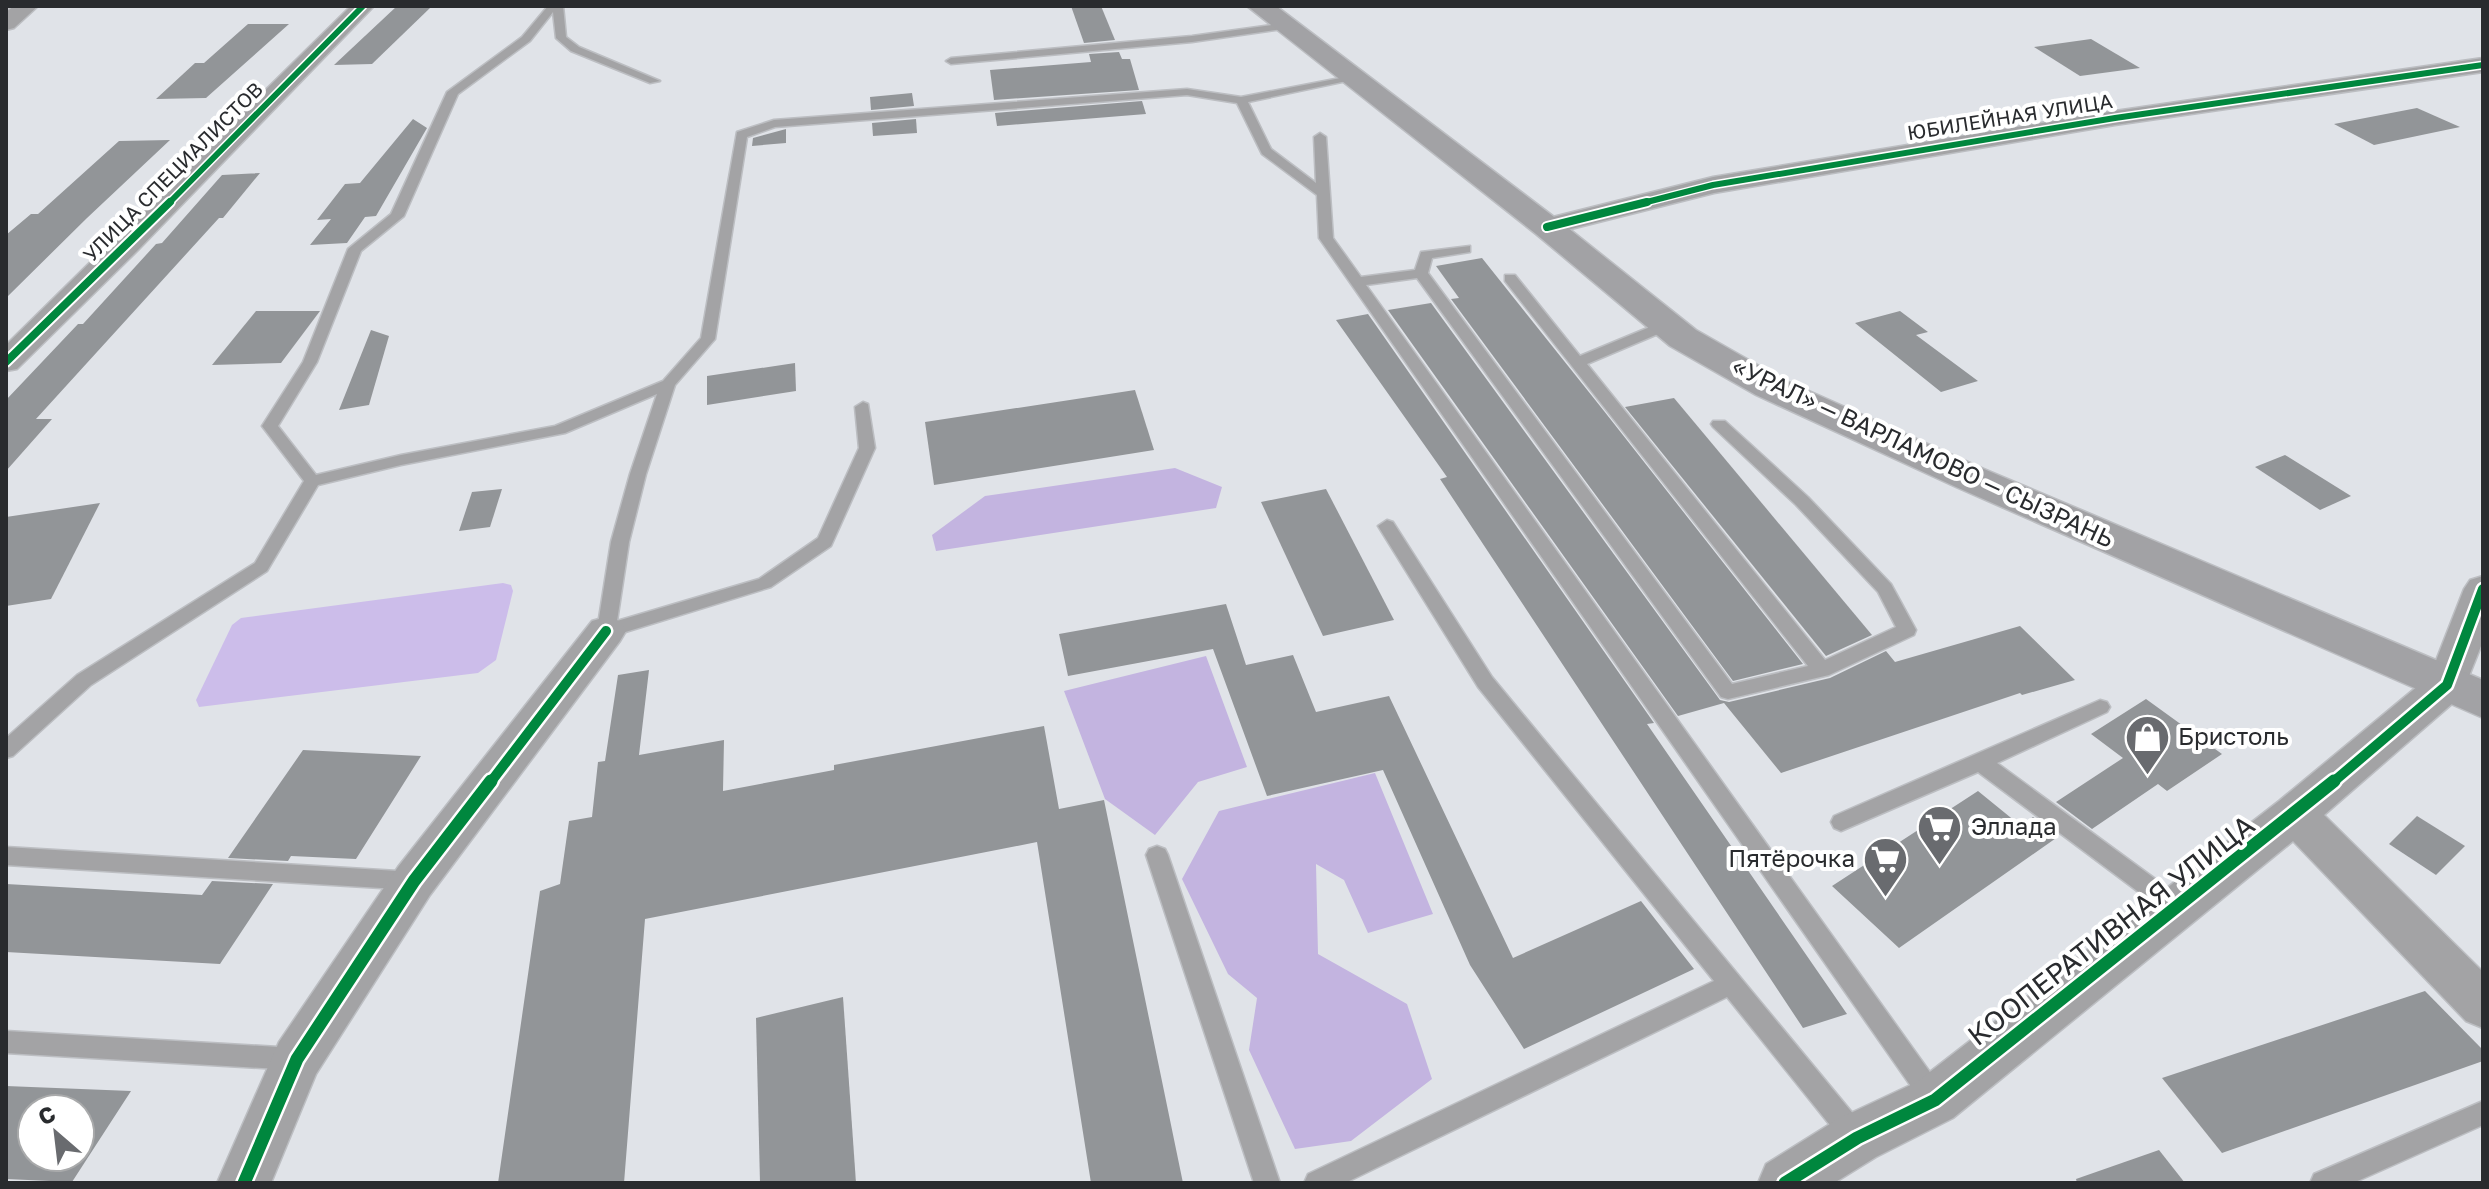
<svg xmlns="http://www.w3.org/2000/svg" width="2489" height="1189" viewBox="0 0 2489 1189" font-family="'Golos Text',sans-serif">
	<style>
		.green { fill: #ccbdea }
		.forest { fill: #c3b4e0 }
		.building { fill: #929598; fill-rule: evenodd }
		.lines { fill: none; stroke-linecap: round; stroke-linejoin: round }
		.lane-casing { stroke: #bcbec2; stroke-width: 3 }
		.street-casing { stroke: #bcbec2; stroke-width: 3 }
		.secondary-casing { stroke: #bcbec2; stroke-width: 3 }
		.lane { fill: #a3a3a5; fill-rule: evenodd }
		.street { fill: #a3a3a5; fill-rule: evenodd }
		.secondary { fill: #a2a2a5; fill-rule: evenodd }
		.cycleway-far3-casing { stroke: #fff; stroke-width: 9 }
		.cycleway-far2-casing { stroke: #fff; stroke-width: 12 }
		.cycleway-far1-casing { stroke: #fff; stroke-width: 15 }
		.cycleway-casing { stroke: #fff; stroke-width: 18 }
		.cycleway-far3 { stroke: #00873e; stroke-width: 6 }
		.cycleway-far2 { stroke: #00873e; stroke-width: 8 }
		.cycleway-far1 { stroke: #00873e; stroke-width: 10 }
		.cycleway { stroke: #00873e; stroke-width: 13 }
		.labels { text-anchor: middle; stroke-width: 8; stroke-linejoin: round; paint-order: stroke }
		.far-street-label { font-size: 20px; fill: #292b2e; stroke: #fff }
		.street-label { font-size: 24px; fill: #292b2e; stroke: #fff }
		.poi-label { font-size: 24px; fill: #292b2e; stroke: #fff; text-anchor: start }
		.near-street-label { font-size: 28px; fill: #292b2e; stroke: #fff }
	</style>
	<rect width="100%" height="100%" fill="#e0e3e8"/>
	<polygon class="green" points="503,583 511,585 513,591 496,660 478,673 199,707 196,700 232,625 241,618"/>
	<g class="forest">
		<polygon points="1175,468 1222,487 1216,508 936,551 932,535 985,496"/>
		<polygon points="1206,656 1247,767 1198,782 1155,835 1105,799 1064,691"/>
		<polygon points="1375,773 1433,914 1368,933 1344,880 1316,864 1318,954 1407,1004 1432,1079 1351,1141 1295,1149 1249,1050 1257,998 1228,974 1182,879 1219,811"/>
	</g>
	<g class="building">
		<polygon points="397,6 430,8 372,64 334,65"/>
		<polygon points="1071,6 1101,6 1115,40 1084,43"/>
		<polygon points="248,24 289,24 206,98 156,99 195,63 204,63"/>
		<polygon points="2091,39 2140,68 2080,76 2034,47"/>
		<polygon points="1119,52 1122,59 1130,59 1139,90 994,100 990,70 1091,62 1089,54"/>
		<polygon points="912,93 914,106 871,110 870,97"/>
		<polygon points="1142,101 1146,114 997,126 995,113"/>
		<polygon points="2417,108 2460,127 2374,145 2334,124"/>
		<polygon points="413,119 427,128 376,216 365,217 347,243 310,245 331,219 317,220 345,184 360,183"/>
		<polygon points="916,119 917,133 873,136 872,123"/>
		<polygon points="786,129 786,143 752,146 753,138"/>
		<polygon points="170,140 87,218 6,298 6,235 31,214 38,214 119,141"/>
		<polygon points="260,173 223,218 219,218 36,419 52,419 6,471 6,400 78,324 83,324 156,244 162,243 222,175"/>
		<polygon points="1482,258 1604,411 1803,664 1733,681 1451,299 1459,298 1436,266"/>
		<polygon points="1431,303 1720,700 1729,702 1830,678 1886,651 1895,662 2020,626 2075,680 2022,695 2020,693 1781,773 1724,703 1678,716 1388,310"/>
		<polygon points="256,311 320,311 281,363 212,365"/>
		<polygon points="1900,311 1928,332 1916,335 1978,381 1941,392 1855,323"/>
		<polygon points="1368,314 1654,723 1647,724 1847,1014 1803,1028 1440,479 1447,477 1336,320"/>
		<polygon points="371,330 389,336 369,405 339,410"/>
		<polygon points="795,363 796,391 707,405 707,376"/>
		<polygon points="1135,390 1154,450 934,485 925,422"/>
		<polygon points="1674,398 1872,635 1826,656 1625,407"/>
		<polygon points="2285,455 2351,496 2320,510 2255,467"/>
		<polygon points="502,489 490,527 459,531 472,492"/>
		<polygon points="1326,489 1394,620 1323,636 1261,502"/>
		<polygon points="100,503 51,599 6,606 6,517"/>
		<polygon points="1226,604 1246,665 1293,655 1316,712 1389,696 1513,958 1641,901 1694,969 1524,1049 1470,965 1383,770 1267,796 1213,649 1068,676 1059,634"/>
		<polygon points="649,670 639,755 724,740 723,791 834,770 834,765 1044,726 1059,809 1104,800 1183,1183 1091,1183 1037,842 645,919 624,1183 498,1183 540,891 560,884 569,821 592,817 598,762 605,761 618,675"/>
		<polygon points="2146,699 2222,754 2167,791 2158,784 2092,829 2056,802 2123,758 2091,734"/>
		<polygon points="303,750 421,756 356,859 291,856 288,861 228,858"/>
		<polygon points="1978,791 2021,826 2033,817 2059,836 1899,948 1832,886"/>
		<polygon points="2417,816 2465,846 2436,875 2389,844"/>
		<polygon points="212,881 273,884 220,964 6,952 6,884 202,895"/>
		<polygon points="2425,991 2483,1050 2483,1061 2222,1153 2162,1078"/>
		<polygon points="843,997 856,1183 760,1183 756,1018"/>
		<path d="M6,1086L131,1091L72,1182L6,1179ZM32,1109H80V1157H32Z"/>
		<polygon points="2159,1150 2185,1183 2077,1183 2076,1179"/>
	</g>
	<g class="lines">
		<defs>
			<g id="lane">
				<polygon points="548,6 563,6 566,37 579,47 660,81 650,83 571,51 556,38 553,12 530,41 458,94 404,216 361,251 317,362 278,426 316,475 401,455 555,426 663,381 701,338 737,132 774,120 1187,89 1241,97 1356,75 1356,79 1248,102 1271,149 1316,183 1314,137 1320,133 1326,137 1333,238 1361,277 1415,270 1421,252 1470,246 1470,252 1432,258 1428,273 1732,684 1808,666 1505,281 1505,275 1515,275 1580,356 1662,322 1672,322 1672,328 1587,364 1825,660 1896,627 1878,592 1796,505 1713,427 1711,424 1713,421 1725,421 1808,497 1891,584 1916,630 1914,635 1829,675 1728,699 1721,697 1417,278 1366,285 1942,1089 1945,1097 1942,1105 1933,1109 1924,1105 1319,238 1317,195 1262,154 1237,103 1187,95 775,127 747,137 715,339 675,385 646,474 629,542 617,621 759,579 818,538 859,448 855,407 863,402 868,404 875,448 831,546 771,587 606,638 599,636 597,631 611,542 630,474 657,394 565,433 401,465 318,485 267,571 91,685 13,756 6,758 6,738 77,675 255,563 304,481 262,426 303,362 348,249 391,214 447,92 522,37"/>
				<polygon points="1286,23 1290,24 1290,28 1192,42 951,64 946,61 951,58 1192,36"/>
				<polygon points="1387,520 1393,522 1492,677 1864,1127 1868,1136 1864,1145 1855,1148 1846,1145 1727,997 1345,1183 1304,1183 1308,1174 1714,981 1478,687 1378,526"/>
				<polygon points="2100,700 2107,702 2110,707 2107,712 1997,763 2184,900 2187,907 2184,914 2176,917 2168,914 1978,772 1841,831 1834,828 1831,822 1834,816"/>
				<polygon points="1157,846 1165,849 1168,855 1280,1183 1254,1183 1146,855 1149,849"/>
				<polygon points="6,847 414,872 422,874 425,881 422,888 414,890 6,865"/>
				<polygon points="6,1031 295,1048 304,1051 307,1059 304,1067 295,1070 6,1053"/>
				<polygon points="2483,1101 2483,1125 2353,1183 2310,1183 2314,1174"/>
			</g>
			<g id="street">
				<polygon points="14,6 38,6 14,28 6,30 6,12"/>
				<polygon points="351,6 374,6 138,250 17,369 6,371 6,345"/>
				<polygon points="2483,58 2483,72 2115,125 1714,193 1547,235 1537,233 1533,227 1537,221 1713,177 2115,111"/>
				<polygon points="2483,576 2483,641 2461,696 2324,815 2483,972 2483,1028 2466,1021 2293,841 1953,1118 1876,1157 1834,1183 1758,1183 1766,1164 1838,1119 1917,1082 2279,801 2430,676 2464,589 2470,580"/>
				<polygon points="606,617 620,621 626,631 620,641 430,895 316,1074 271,1183 217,1183 279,1042 398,867 592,621"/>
			</g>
			<polygon id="secondary" points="1247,6 1276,6 1558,220 1696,330 1782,379 1984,469 2483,680 2483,718 1956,487 1756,395 1670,346 1536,234"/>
		</defs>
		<use href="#lane" class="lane-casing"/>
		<use href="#street" class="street-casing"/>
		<use href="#secondary" class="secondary-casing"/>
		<use href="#lane" class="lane"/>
		<use href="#street" class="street"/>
		<use href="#secondary" class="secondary"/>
		<defs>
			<g id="cycleway-far3">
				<polyline points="168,204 363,6"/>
				<polyline points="1639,204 1713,185 2115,118 2483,65"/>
			</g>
			<g id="cycleway-far2">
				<polyline points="1547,227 1647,202"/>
				<polyline points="6,362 170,202"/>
			</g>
			<g id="cycleway-far1">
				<polyline points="490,783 606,631"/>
				<polyline points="2332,783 2447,685 2483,589"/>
			</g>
			<g id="cycleway">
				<polyline points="244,1183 297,1059 414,881 491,781"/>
				<polyline points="1785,1183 1857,1138 1935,1100 2334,781"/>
			</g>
		</defs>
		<use href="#cycleway-far3" class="cycleway-far3-casing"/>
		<use href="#cycleway-far2" class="cycleway-far2-casing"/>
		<use href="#cycleway-far1" class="cycleway-far1-casing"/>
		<use href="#cycleway" class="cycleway-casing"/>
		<use href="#cycleway-far3" class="cycleway-far3"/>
		<use href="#cycleway-far2" class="cycleway-far2"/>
		<use href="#cycleway-far1" class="cycleway-far1"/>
		<use href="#cycleway" class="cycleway"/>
	</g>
	<defs>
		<symbol id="shop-pin" viewBox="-11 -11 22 30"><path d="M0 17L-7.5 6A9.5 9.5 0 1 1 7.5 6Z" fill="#696b6f" stroke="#fff"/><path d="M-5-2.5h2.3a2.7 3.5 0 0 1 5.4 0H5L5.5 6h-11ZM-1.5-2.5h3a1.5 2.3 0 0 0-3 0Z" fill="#fff"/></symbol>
		<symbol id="supermarket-pin" viewBox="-11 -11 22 30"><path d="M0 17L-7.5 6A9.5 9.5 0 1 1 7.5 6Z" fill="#696b6f" stroke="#fff"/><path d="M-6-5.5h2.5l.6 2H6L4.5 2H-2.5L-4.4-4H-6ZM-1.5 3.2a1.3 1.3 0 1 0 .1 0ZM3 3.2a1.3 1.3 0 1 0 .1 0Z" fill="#fff"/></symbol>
	</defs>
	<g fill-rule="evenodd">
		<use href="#shop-pin" x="2122" y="712" width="51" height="69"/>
		<use href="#supermarket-pin" x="1914" y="802" width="51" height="69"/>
		<use href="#supermarket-pin" x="1860" y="834" width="51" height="69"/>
	</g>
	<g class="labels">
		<g class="far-street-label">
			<text transform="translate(2010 117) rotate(-9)" y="7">ЮБИЛЕЙНАЯ УЛИЦА</text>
			<text transform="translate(173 172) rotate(-45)" y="7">УЛИЦА СПЕЦИАЛИСТОВ</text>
		</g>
		<g class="street-label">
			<text transform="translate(1923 453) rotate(25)" y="8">«УРАЛ» — ВАРЛАМОВО — СЫЗРАНЬ</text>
		</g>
		<g class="poi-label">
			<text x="2178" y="745">Бристоль</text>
			<text x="1971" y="835">Эллада</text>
			<text x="1855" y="867" text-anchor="end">Пятёрочка</text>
		</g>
		<g class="near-street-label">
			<text transform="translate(2111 930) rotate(-38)" y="10">КООПЕРАТИВНАЯ УЛИЦА</text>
		</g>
	</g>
	<rect width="2489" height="1189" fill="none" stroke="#292b2e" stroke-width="16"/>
	<g transform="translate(56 1133) rotate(332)"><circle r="38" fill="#ffffff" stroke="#a9aaab" stroke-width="2"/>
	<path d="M0-6L14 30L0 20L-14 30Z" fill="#696b6f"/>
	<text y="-12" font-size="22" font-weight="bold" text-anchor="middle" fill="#292b2e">С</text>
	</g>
</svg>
